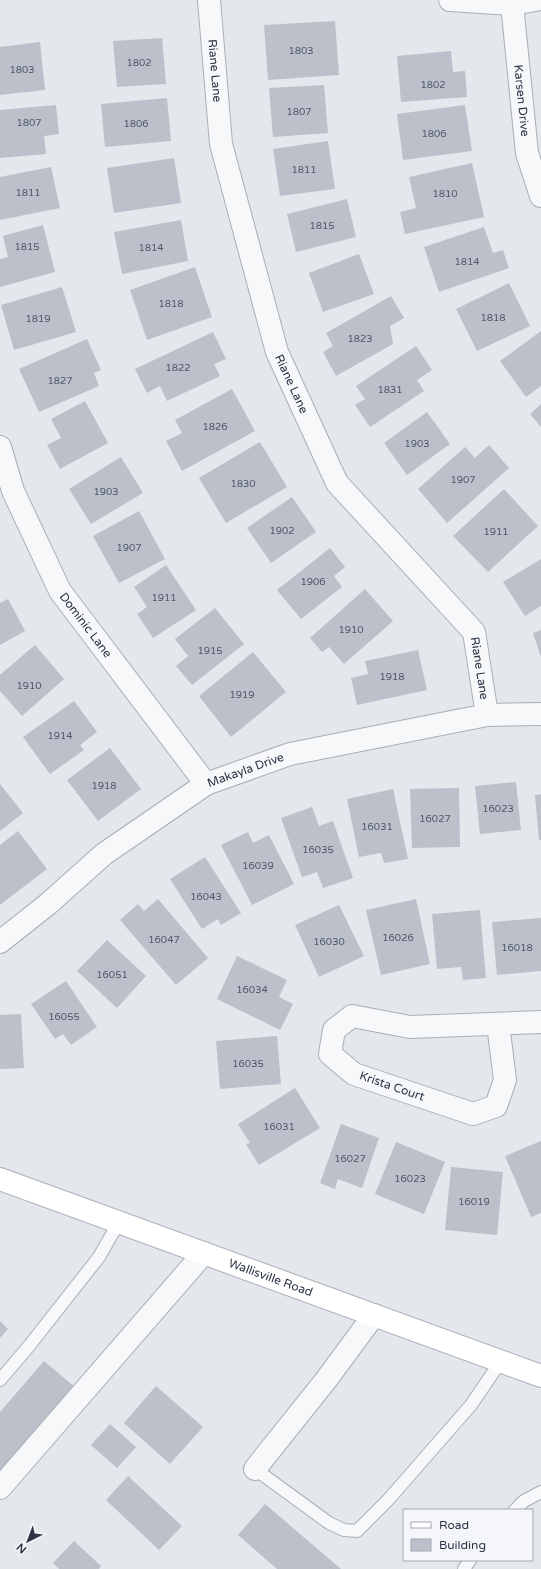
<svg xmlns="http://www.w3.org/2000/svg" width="541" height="1569" viewBox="0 0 541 1569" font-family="'Varela Round',sans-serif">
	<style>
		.building { fill: #bbc0ca }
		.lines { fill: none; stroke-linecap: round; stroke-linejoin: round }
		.lane-casing { stroke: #a9aeb7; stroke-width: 14 }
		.street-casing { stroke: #a9aeb7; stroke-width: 24 }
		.secondary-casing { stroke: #a9aeb7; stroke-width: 24 }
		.lane { stroke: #f7f8fa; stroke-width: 12 }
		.street { stroke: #f7f8fa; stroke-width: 22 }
		.secondary { stroke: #fff; stroke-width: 22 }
		.labels { text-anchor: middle; stroke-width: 4; stroke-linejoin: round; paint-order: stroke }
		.number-label { font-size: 10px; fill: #4f5766 }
		.street-label { font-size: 12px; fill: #2b3445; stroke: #f4f6f9 }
	</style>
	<rect width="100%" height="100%" fill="#e4e7ec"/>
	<g class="building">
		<polygon points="335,21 339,75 268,80 264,25"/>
		<polygon points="162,38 166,84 117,87 113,41"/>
		<polygon points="40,42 45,90 0,95 0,47"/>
		<polygon points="451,51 453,72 465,71 467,97 401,102 397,56"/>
		<polygon points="324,85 328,133 273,137 269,88"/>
		<polygon points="167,98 171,141 105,147 101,104"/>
		<polygon points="56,105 59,134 44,136 46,154 0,158 0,110"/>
		<polygon points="465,105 472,151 403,160 397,114"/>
		<polygon points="328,141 335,189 280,196 273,149"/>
		<polygon points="174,158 181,203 114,213 107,168"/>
		<polygon points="472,163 484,217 405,234 400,212 416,208 409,177"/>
		<polygon points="51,167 60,208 0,220 0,177"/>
		<polygon points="347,199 356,237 296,252 287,214"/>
		<polygon points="181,220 188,261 122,274 114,232"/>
		<polygon points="43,225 55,272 0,287 0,259 8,257 3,236"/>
		<polygon points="484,227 493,253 503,250 509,268 439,292 424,247"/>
		<polygon points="359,254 374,294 323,312 309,273"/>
		<polygon points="195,267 212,317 147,340 130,290"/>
		<polygon points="509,283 530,326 477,351 456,309"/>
		<polygon points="62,287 76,332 14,350 1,305"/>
		<polygon points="391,296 404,318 390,326 393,344 336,376 323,352 333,346 326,333"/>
		<polygon points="541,331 541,386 526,397 500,361"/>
		<polygon points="213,332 226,359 214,364 220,376 167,401 160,386 147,393 135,369"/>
		<polygon points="87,339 101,370 94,373 99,386 39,412 19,369"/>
		<polygon points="416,346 432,370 417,380 424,391 370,427 355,405 365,399 356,386"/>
		<polygon points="232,389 255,431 182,471 166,441 182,433 175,420"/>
		<polygon points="85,401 108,443 60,469 47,445 61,438 51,419"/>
		<polygon points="541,404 541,427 530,414"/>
		<polygon points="427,412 450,444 407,475 384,443"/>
		<polygon points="260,442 287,487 226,523 199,478"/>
		<polygon points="489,445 509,468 447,523 418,489 465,447 475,458"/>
		<polygon points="121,457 143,493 91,524 69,489"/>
		<polygon points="504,489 538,526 488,572 453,536"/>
		<polygon points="292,497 316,532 271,563 247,528"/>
		<polygon points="139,511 165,559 119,583 93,536"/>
		<polygon points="330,548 345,567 334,576 342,587 301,619 277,590"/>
		<polygon points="541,559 541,606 525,616 503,582"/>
		<polygon points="166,565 196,610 153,638 137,614 147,607 134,587"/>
		<polygon points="365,589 393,621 344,664 329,647 322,652 310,638"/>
		<polygon points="8,599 25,631 0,645 0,603"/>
		<polygon points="215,608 244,644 192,685 176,666 188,656 175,639"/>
		<polygon points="541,630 541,657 533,633"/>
		<polygon points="35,645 64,679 22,716 0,691 0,675"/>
		<polygon points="418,650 427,690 357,705 351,678 368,674 365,661"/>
		<polygon points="253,652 286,692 231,737 199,696"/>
		<polygon points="74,701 97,732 80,745 84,750 50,774 23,737"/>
		<polygon points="110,748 141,789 98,821 67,780"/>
		<polygon points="516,782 521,830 480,834 475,786"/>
		<polygon points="0,784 23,813 0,831"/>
		<polygon points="459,788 460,847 412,848 410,789"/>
		<polygon points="393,789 408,859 384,863 381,853 359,857 347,799"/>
		<polygon points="541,794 541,840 539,840 535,795"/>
		<polygon points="312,807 319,826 333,821 353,878 323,888 317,872 302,877 281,818"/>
		<polygon points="18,831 47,869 0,905 0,845"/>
		<polygon points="248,832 253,843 269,835 294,884 252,905 221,845"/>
		<polygon points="205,857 241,913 221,925 218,919 202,929 170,879"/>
		<polygon points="158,899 208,958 176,985 120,920 138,904 144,911"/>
		<polygon points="416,899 430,964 381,975 366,910"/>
		<polygon points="339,905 364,956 319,977 295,925"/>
		<polygon points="480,910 486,978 463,980 461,967 437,969 432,914"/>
		<polygon points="541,918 541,971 497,975 492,922"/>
		<polygon points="107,940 146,976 117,1008 77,971"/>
		<polygon points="237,956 287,980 279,997 293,1004 280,1030 217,999"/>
		<polygon points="66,981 97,1027 71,1045 63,1034 55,1039 31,1004"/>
		<polygon points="21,1014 24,1068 0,1069 0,1015"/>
		<polygon points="277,1036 281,1084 220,1089 216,1041"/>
		<polygon points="295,1088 320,1128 259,1165 246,1144 250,1143 238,1124"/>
		<polygon points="341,1124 379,1138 362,1188 338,1179 335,1189 320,1183"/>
		<polygon points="541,1141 541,1213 531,1217 505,1156"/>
		<polygon points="396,1142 445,1162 424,1214 375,1194"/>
		<polygon points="451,1167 503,1172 497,1235 445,1230"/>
		<polygon points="0,1321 8,1329 0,1338"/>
		<polygon points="44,1361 76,1388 0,1475 0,1412"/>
		<polygon points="156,1386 203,1427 170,1464 124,1423"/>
		<polygon points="110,1424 136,1447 117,1468 91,1445"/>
		<polygon points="128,1476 182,1526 159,1550 106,1500"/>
		<polygon points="265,1504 341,1569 277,1569 238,1535"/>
		<polygon points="74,1541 101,1566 99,1569 59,1569 53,1563"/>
	</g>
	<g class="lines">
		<defs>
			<g id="lane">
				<polyline points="0,1380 29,1346 99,1257 119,1222"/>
				<polyline points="255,1469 329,1523 344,1530 357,1531 388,1500 471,1405 501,1361"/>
				<polyline points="515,1510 524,1501 541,1492"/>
				<polyline points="464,1569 470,1560"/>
			</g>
			<g id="street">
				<path id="s1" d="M209,0L221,144L277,352L337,483L474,632L487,715"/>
				<polyline points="450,0 512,4 536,0"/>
				<path id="s2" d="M512,4L527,153L541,196"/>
				<path id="s3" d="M0,447L13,491L60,591L206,784"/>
				<path id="s4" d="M0,942L48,904L104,854L206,784L290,754L487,715L541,714"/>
				<polyline points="498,1024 505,1080 496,1106 473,1114 354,1074 330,1054 334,1030 352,1016 410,1027 541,1022"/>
				<polyline points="255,1469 326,1380 374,1315"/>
				<polyline points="0,1488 204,1253"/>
			</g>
			<g id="secondary">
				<path id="s5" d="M0,1179L541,1376"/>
			</g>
		</defs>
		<use href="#lane" class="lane-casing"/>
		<use href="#street" class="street-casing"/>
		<use href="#secondary" class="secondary-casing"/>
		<use href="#lane" class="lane"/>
		<use href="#street" class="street"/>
		<use href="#secondary" class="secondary"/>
	</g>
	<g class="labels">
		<g class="number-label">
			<text x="301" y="54">1803</text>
			<text x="139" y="66">1802</text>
			<text x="22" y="73">1803</text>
			<text x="433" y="88">1802</text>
			<text x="299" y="115">1807</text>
			<text x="29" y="126">1807</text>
			<text x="136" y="127">1806</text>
			<text x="434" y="137">1806</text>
			<text x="304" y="173">1811</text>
			<text x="28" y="196">1811</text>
			<text x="445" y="197">1810</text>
			<text x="322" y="229">1815</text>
			<text x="27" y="250">1815</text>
			<text x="151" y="251">1814</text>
			<text x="467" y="265">1814</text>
			<text x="171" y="307">1818</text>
			<text x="493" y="321">1818</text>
			<text x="38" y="322">1819</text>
			<text x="360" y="342">1823</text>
			<text x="178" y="371">1822</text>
			<text x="60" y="384">1827</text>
			<text x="390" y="393">1831</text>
			<text x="215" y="430">1826</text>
			<text x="417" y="447">1903</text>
			<text x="463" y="483">1907</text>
			<text x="243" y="487">1830</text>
			<text x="106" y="495">1903</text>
			<text x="282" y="534">1902</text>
			<text x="496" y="535">1911</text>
			<text x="129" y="551">1907</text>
			<text x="313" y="585">1906</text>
			<text x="164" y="601">1911</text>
			<text x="351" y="633">1910</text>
			<text x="210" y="654">1915</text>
			<text x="392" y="680">1918</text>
			<text x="29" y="689">1910</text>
			<text x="242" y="698">1919</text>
			<text x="60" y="739">1914</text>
			<text x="104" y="789">1918</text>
			<text x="498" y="812">16023</text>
			<text x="435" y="822">16027</text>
			<text x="377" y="830">16031</text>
			<text x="318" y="853">16035</text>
			<text x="258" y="869">16039</text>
			<text x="206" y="900">16043</text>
			<text x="398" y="941">16026</text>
			<text x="164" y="943">16047</text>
			<text x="329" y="945">16030</text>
			<text x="517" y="951">16018</text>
			<text x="112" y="978">16051</text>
			<text x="252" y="993">16034</text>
			<text x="64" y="1020">16055</text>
			<text x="248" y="1067">16035</text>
			<text x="279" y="1130">16031</text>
			<text x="350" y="1162">16027</text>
			<text x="410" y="1182">16023</text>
			<text x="474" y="1205">16019</text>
		</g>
		<g class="street-label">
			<text dy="4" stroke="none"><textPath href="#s1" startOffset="71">Riane Lane</textPath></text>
			<text dy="4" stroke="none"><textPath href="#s2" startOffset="97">Karsen Drive</textPath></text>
			<text dy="4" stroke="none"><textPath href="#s1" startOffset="395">Riane Lane</textPath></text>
			<text dy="4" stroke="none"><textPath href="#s3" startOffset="199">Dominic Lane</textPath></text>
			<text dy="4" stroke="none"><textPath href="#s1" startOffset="743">Riane Lane</textPath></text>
			<text dy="4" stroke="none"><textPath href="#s4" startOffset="302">Makayla Drive</textPath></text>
			<text transform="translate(392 1086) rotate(19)" y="4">Krista Court</text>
			<text dy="4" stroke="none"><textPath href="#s5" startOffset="288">Wallisville Road</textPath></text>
		</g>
	</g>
	<rect x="403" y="1509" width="130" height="52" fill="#f4f6f9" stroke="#a4a8b1"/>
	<rect x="411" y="1522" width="20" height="6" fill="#ffffff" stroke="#a4a8b1"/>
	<text x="439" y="1529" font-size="12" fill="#2b3445">Road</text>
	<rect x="411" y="1539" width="20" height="12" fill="#bbc0ca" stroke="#a4a8b1"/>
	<text x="439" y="1549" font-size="12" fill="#2b3445">Building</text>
	<g transform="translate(28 1541) rotate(222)" stroke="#f4f6f9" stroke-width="3" paint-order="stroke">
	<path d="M0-3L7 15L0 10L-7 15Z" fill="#2b3445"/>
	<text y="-6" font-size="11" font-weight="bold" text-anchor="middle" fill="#2b3445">N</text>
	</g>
</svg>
